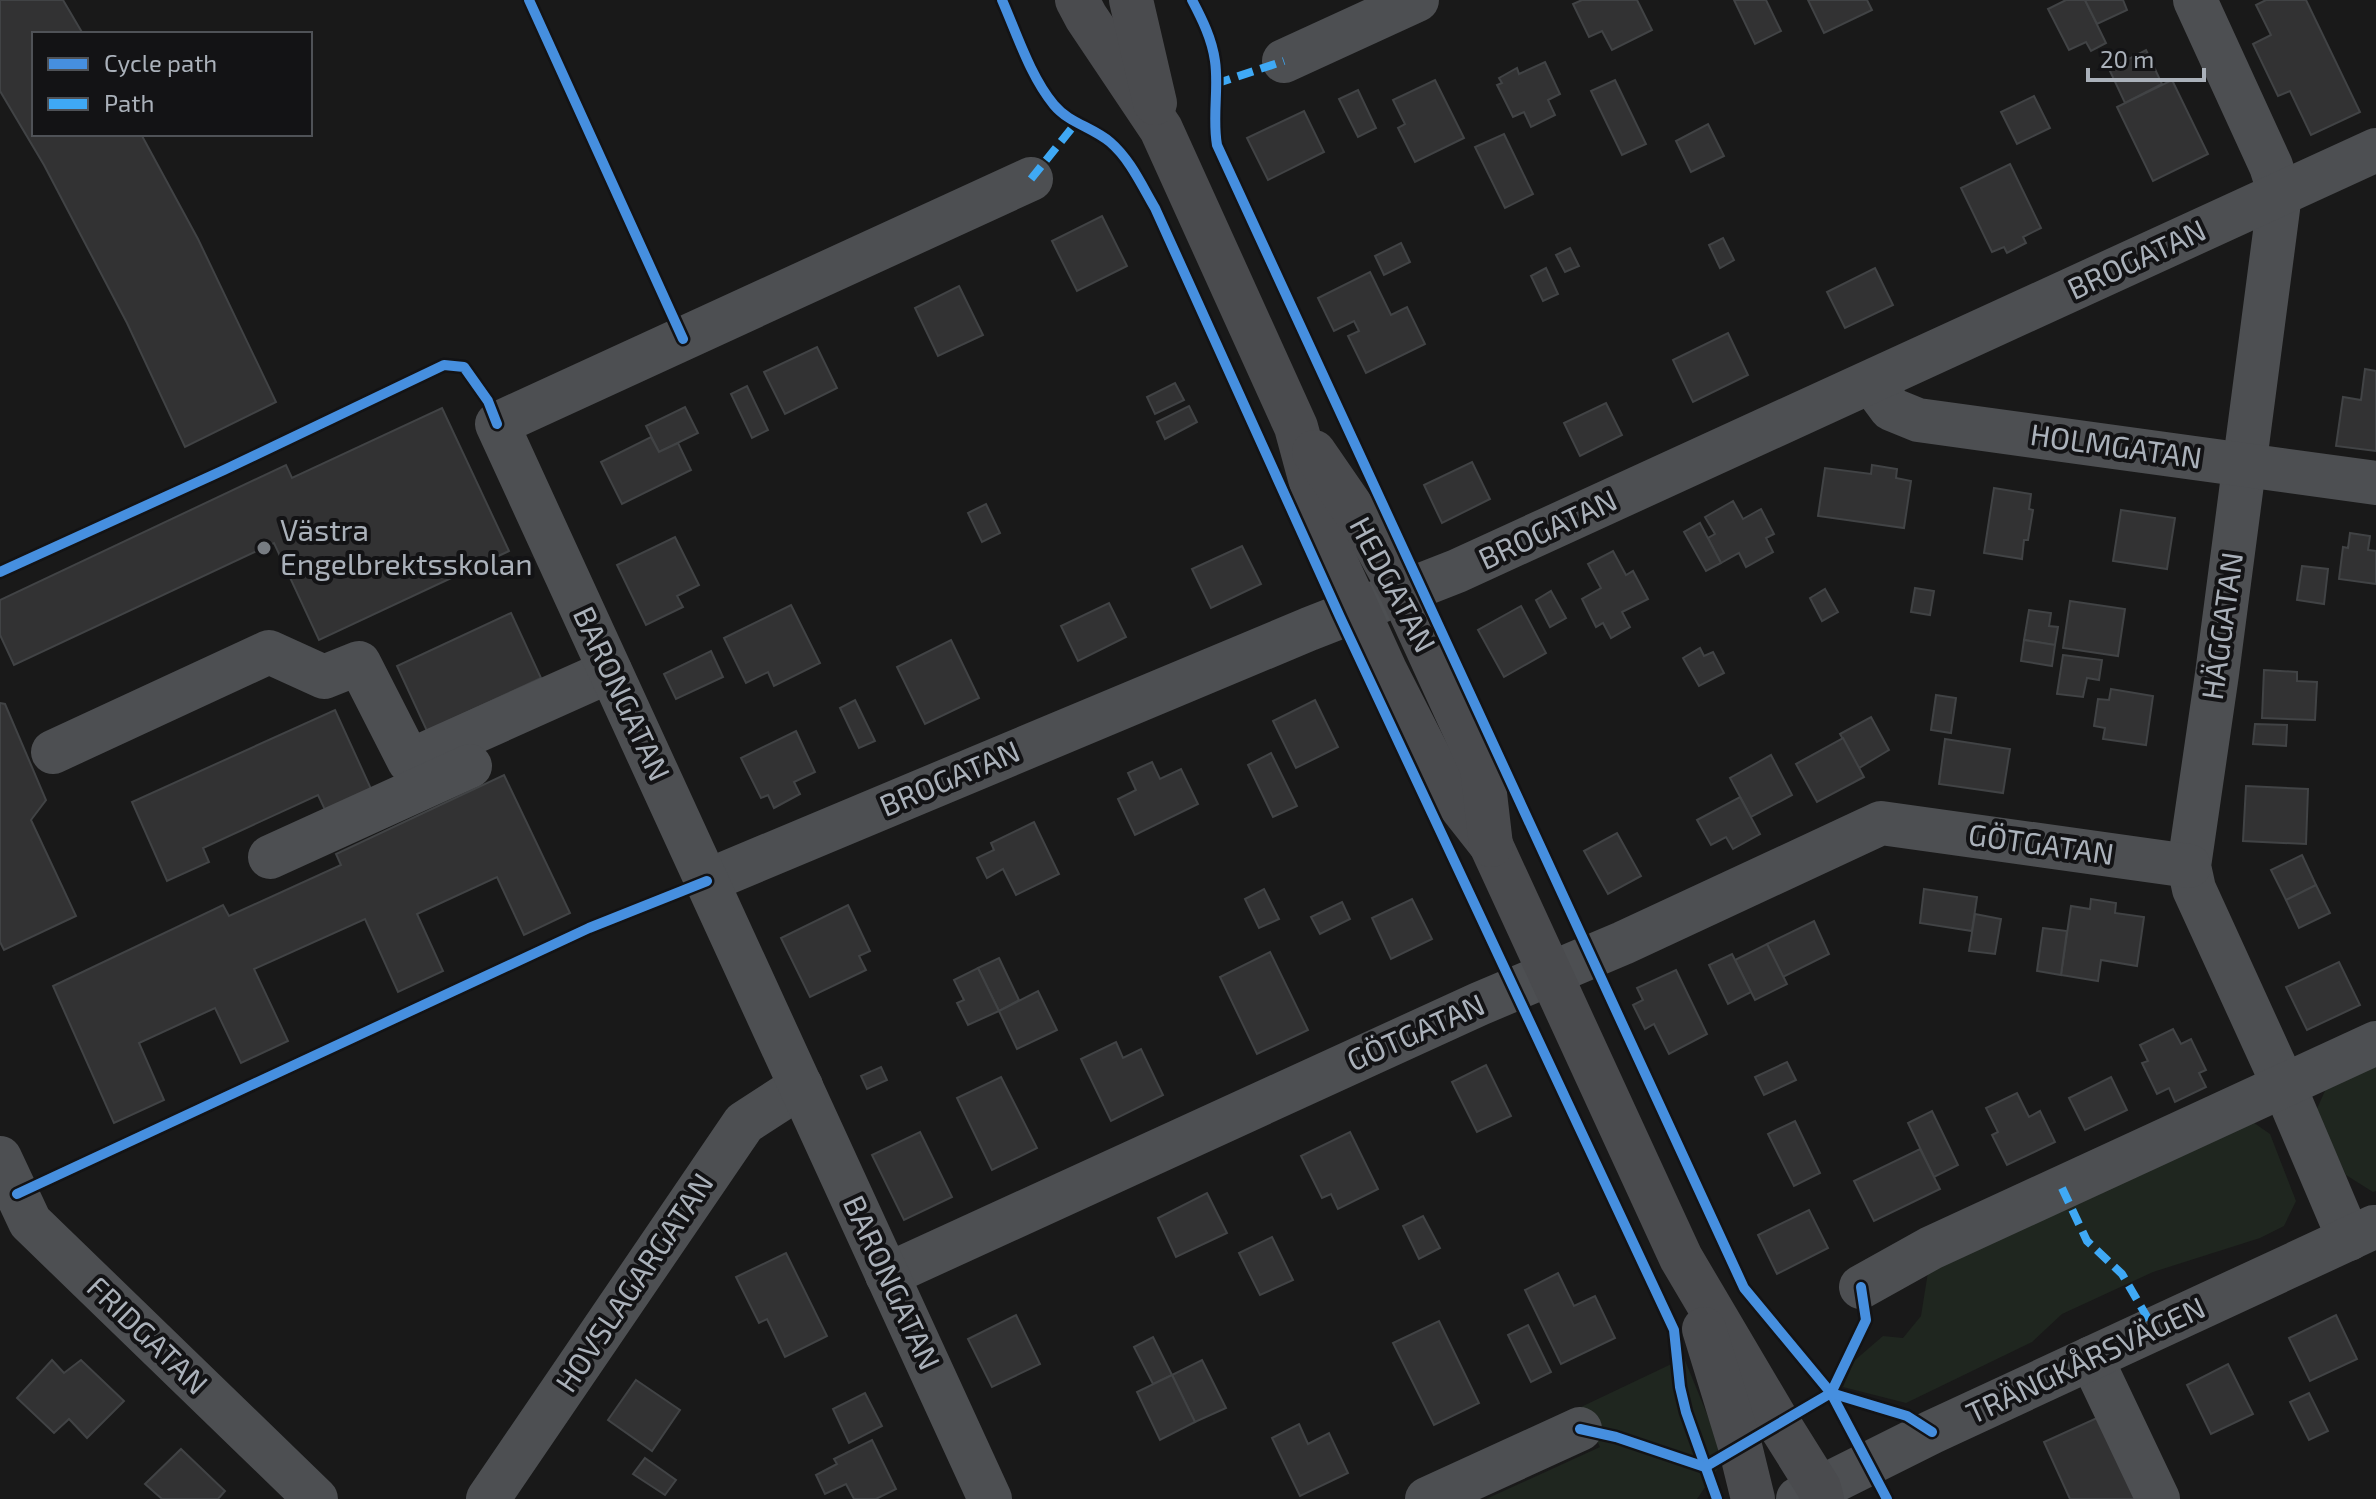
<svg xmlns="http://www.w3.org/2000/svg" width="2376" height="1499" viewBox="0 0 2376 1499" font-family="'Exo 2',sans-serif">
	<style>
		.green { fill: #1f261f }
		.building { fill: #323233; stroke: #414345; stroke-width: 2 }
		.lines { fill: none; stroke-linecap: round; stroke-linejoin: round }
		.minor { stroke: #4d4f52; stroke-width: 44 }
		.major { stroke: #4a4b4e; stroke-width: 44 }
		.quiet { stroke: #3fa9f5; stroke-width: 8; stroke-dasharray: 16 8; stroke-linecap: butt }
		.cycleway-casing { stroke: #131315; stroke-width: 15 }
		.cycleway { stroke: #468fdf; stroke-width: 10 }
		.poi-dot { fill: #777c82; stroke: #131315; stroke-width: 3 }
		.labels { text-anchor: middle; stroke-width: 8; stroke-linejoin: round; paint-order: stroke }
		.street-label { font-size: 30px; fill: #aab1ba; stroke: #131315 }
		.poi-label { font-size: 30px; fill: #aab1ba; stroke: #131315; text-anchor: start }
	</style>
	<rect width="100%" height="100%" fill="#191919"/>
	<g class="green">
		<polygon points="2376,1062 2376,1191 2373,1192 2346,1175 2316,1111 2328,1084"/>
		<polygon points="2250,1120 2270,1134 2296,1201 2284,1226 2260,1238 2153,1272 2062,1314 2032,1342 1906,1403 1843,1387 1854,1361 1883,1336 1903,1338 1921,1316 1929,1266"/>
		<polygon points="1684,1358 1725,1458 1697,1499 1486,1499 1600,1447 1581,1407"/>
	</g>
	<g class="building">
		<polygon points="0,0 63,0 83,34 34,34 34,134 141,134 198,239 276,402 185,447 127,323 44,165 0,91"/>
		<polygon points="1582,0 1637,0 1652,30 1612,50 1602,31 1589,37 1573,4"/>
		<polygon points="1734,0 1766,0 1781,31 1755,44"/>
		<polygon points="1808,0 1867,0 1872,10 1824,33"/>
		<polygon points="2066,0 2085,0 2106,43 2091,51 2086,42 2069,50 2048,9"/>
		<polygon points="2085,0 2123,0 2127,10 2097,24"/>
		<polygon points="2266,0 2306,0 2360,112 2311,135 2290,91 2278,96 2253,44 2271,35 2256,5"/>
		<polygon points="2146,50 2162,84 2125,103 2109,69"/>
		<polygon points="1545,62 1560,94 1548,100 1555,115 1531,127 1524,112 1513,117 1497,85 1502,83 1499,78 1517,68 1519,74"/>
		<polygon points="1435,80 1464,138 1415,162 1398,128 1405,124 1393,100"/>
		<polygon points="1615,80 1646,144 1622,155 1591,91"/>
		<polygon points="2172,80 2208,154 2153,181 2117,107"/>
		<polygon points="1358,90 1376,128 1358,137 1339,99"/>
		<polygon points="2034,96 2050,128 2017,144 2001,112"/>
		<polygon points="1304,111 1324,152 1268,180 1247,138"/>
		<polygon points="1708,124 1724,156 1691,172 1676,141"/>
		<polygon points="1504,134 1533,194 1505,208 1475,147"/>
		<polygon points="2010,164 2041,228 2023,237 2026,243 2007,253 2004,247 1992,252 1961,188"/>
		<polygon points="1102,216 1127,266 1077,291 1052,241"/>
		<polygon points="1723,238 1734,260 1720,268 1709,245"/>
		<polygon points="1401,243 1410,262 1384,275 1375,256"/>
		<polygon points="1570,248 1579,266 1565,272 1556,255"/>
		<polygon points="1546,268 1558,294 1543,301 1531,276"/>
		<polygon points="1875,268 1893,305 1845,328 1827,292"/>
		<polygon points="1370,272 1391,315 1407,307 1425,344 1366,373 1348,336 1359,331 1354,321 1334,331 1318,298"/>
		<polygon points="959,286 983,335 938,356 915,308"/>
		<polygon points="1728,333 1748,375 1693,402 1673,360"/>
		<polygon points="817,347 837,388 785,414 764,372"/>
		<polygon points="2365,369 2376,371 2376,451 2336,446 2343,397 2361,400"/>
		<polygon points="1175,383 1184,400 1155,414 1147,397"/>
		<polygon points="747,386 768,430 752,438 731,394"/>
		<polygon points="1606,403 1622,435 1580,456 1564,423"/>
		<polygon points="1189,406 1197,422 1165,439 1157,422"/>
		<polygon points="685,407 698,433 659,452 646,426"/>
		<polygon points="442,408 509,551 319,640 274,543 14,665 0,635 0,600 286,465 292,478"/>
		<polygon points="651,437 659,452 678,443 691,470 622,504 601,462"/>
		<polygon points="1472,462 1490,499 1442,523 1424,485"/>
		<polygon points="1872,465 1897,469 1896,478 1911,481 1904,528 1818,516 1825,468 1871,474"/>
		<polygon points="1994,488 2031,494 2029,509 2033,510 2028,540 2024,540 2022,559 1984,553"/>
		<polygon points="1733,501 1743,519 1761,509 1774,534 1766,538 1773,552 1746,567 1739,553 1721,563 1708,538 1715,534 1705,517"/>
		<polygon points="986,504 1000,533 982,542 968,513"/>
		<polygon points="2121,510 2175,518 2167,569 2113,561"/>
		<polygon points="1700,523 1721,563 1706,571 1684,532"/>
		<polygon points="2350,533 2370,536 2368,550 2376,551 2376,584 2339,579 2343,547 2348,548"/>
		<polygon points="675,537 699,585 677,596 683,607 646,625 617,565"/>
		<polygon points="1242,546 1261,584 1211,608 1192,569"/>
		<polygon points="1613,551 1626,575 1633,571 1648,599 1622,612 1630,627 1611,638 1603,623 1596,627 1582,599 1601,588 1588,564"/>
		<polygon points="2302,566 2328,569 2324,604 2297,600"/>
		<polygon points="1915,588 1934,591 1930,615 1911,612"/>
		<polygon points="1825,589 1838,612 1822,621 1810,598"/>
		<polygon points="1551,591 1566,618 1550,627 1536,600"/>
		<polygon points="2070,601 2125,609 2118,656 2063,648"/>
		<polygon points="1109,603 1126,637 1078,661 1061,626"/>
		<polygon points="791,605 820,663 774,686 768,672 746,683 724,638"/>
		<polygon points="1521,606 1546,653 1504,677 1478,630"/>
		<polygon points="2029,610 2051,613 2049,626 2058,627 2055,645 2024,640"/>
		<polygon points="511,613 541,678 427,731 397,666"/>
		<polygon points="951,640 979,698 925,724 897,667"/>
		<polygon points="2024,640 2055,645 2052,666 2021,661"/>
		<polygon points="1700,648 1704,656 1713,652 1724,673 1699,686 1683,658"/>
		<polygon points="711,651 723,677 676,699 664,674"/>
		<polygon points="2063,655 2102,660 2099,680 2087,678 2083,697 2057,694"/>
		<polygon points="2264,670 2297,672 2297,681 2317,682 2315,720 2262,718"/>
		<polygon points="2111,689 2153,696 2146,745 2103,739 2105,728 2094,726 2098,699 2109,700"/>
		<polygon points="1936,695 1956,698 1951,733 1931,730"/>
		<polygon points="855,700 875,741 859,748 840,708"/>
		<polygon points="1315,700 1338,747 1296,768 1273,721"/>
		<polygon points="0,703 5,704 46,800 31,820 76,916 4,950 0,942"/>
		<polygon points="335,710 372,791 326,812 318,795 203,848 209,862 167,881 132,802"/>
		<polygon points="1871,717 1889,750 1859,768 1840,734"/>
		<polygon points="2255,724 2287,725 2286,746 2253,744"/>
		<polygon points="796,731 815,772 794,782 800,794 774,808 768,795 761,798 741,758"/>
		<polygon points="1843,738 1864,777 1817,802 1796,764"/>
		<polygon points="1945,739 2010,749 2003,793 1939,784"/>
		<polygon points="1271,753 1297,806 1273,817 1248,765"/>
		<polygon points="1771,755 1792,795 1751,817 1730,778"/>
		<polygon points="1152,762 1160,779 1181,769 1198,804 1135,835 1118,799 1136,790 1128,773"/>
		<polygon points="504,775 570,913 524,935 497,877 417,914 443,971 398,992 365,919 254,969 288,1041 241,1063 215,1008 139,1043 164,1100 114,1123 53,986 223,905 229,916 341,865 336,854"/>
		<polygon points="2246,786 2308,789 2306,844 2243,841"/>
		<polygon points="1740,797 1760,834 1733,849 1726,837 1711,845 1697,820"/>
		<polygon points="1034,822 1059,874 1016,895 1003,869 987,878 977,858 994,850 991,843"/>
		<polygon points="1617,833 1641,876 1608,894 1584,851"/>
		<polygon points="2302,855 2316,885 2286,900 2271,870"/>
		<polygon points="2316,885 2330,913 2299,928 2286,900"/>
		<polygon points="1264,889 1279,919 1259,928 1245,899"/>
		<polygon points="1924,889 1977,897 1972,931 1920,923"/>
		<polygon points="1412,899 1432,939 1391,959 1372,918"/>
		<polygon points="2091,899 2116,903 2115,913 2144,917 2137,966 2101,960 2098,981 2061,975 2071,906 2090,909"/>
		<polygon points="1342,902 1350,919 1320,934 1311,917"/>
		<polygon points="848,905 870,951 859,956 866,970 810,997 781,938"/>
		<polygon points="1975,914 2001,919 1995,954 1969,951"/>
		<polygon points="1814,921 1829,954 1783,977 1767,944"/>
		<polygon points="2043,928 2067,931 2061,975 2037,971"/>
		<polygon points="1767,944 1787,984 1755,1000 1735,960"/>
		<polygon points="1270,952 1308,1030 1257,1054 1220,977"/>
		<polygon points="1732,954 1751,992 1728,1004 1709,965"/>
		<polygon points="999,958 1019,1000 999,1011 978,968"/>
		<polygon points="2339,962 2360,1005 2307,1030 2286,987"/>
		<polygon points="978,968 999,1011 968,1025 957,1003 964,1000 954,980"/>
		<polygon points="1676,970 1707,1034 1669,1054 1654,1024 1645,1029 1633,1005 1643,1000 1637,988"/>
		<polygon points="1038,991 1057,1030 1017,1049 999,1011"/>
		<polygon points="2173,1029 2181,1044 2191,1039 2206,1070 2199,1073 2206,1087 2175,1102 2169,1088 2157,1094 2142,1063 2148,1061 2140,1045"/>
		<polygon points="1116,1042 1123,1058 1141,1049 1163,1095 1111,1121 1081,1059"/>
		<polygon points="1787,1062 1796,1080 1764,1095 1755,1077"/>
		<polygon points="1486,1065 1511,1116 1477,1132 1452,1082"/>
		<polygon points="881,1067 887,1080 867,1089 861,1076"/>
		<polygon points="1001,1077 1037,1148 992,1170 957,1098"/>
		<polygon points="2111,1077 2127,1110 2085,1130 2069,1098"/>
		<polygon points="2017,1093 2029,1117 2040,1111 2055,1142 2007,1165 1992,1135 1998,1132 1986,1108"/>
		<polygon points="1932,1111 1958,1165 1934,1177 1908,1123"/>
		<polygon points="1795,1121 1820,1173 1794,1186 1768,1134"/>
		<polygon points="920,1132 952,1197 904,1220 872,1155"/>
		<polygon points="1350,1132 1378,1189 1338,1209 1331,1194 1322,1198 1301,1156"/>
		<polygon points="1920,1149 1940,1189 1874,1221 1854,1181"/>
		<polygon points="1207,1193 1227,1233 1176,1257 1158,1218"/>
		<polygon points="1809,1210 1828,1248 1777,1274 1758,1235"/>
		<polygon points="1423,1216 1440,1248 1419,1259 1403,1226"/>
		<polygon points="1272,1237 1293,1280 1260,1295 1239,1253"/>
		<polygon points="786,1253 827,1336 785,1357 767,1319 759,1323 736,1277"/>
		<polygon points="1558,1273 1574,1306 1595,1296 1615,1338 1561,1364 1525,1290"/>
		<polygon points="1016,1315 1040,1364 992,1387 968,1339"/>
		<polygon points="2336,1315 2357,1359 2310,1381 2289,1338"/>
		<polygon points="1439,1321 1479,1403 1434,1425 1393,1343"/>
		<polygon points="1528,1325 1551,1372 1531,1382 1508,1335"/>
		<polygon points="1153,1337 1172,1375 1153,1384 1134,1347"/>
		<polygon points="52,1360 64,1373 81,1360 124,1401 87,1438 69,1419 54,1433 17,1398"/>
		<polygon points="1202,1360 1226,1408 1195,1422 1172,1375"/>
		<polygon points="2228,1364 2253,1414 2211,1434 2187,1385"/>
		<polygon points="1172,1375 1195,1422 1160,1440 1137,1392"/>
		<polygon points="636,1380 680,1410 652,1451 608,1420"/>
		<polygon points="865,1393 882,1426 849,1443 833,1409"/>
		<polygon points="2309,1393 2328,1431 2309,1440 2290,1402"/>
		<polygon points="2110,1412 2149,1499 2070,1499 2044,1442"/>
		<polygon points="1299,1424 1308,1444 1329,1433 1348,1473 1300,1496 1272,1438"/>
		<polygon points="872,1440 896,1489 876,1499 854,1499 846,1484 825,1494 816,1475 837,1464 834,1459"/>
		<polygon points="181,1449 225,1491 218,1499 162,1499 145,1484"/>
		<polygon points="645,1458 676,1480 665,1495 633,1474"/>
	</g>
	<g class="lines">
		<g class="minor">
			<polyline points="2195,0 2271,166 2280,194 2217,674 2189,866 2194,889 2284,1086 2349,1239"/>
			<polyline points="1284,61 1417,0"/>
			<polyline points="1871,382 1891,409 1918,420 2376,483"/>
			<polyline points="53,752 269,652 324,677 359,663 409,761 610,671"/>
			<polyline points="270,857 470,766"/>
			<polyline points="707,881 1309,629 1457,571 2376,150"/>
			<polyline points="0,1158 30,1222 316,1499"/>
			<polyline points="887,1275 1479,1004 1623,943 1881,823 2189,866"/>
			<polyline points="1861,1287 1931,1248 2376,1043"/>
			<polyline points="2091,1358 2158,1499"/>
			<polyline points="488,1499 744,1123 801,1086"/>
			<polyline points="990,1499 497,424 1031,179"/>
			<polyline points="1427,1499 1580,1429"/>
			<polyline points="1798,1499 1932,1432 2374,1227"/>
		</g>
		<g class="major">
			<polyline points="1077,0 1086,17 1161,129 1296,427 1328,545 1385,670 1443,784 1491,845 1681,1258 1779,1424 1819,1488 1822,1499"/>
			<polyline points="1131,0 1155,103"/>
			<polyline points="1314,452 1367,529 1402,593 1482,768 1491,845"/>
			<polyline points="1704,1329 1740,1446 1753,1499"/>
		</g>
		<g class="quiet">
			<polyline points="1215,84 1284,61"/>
			<polyline points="1031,179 1076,123 1068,118"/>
			<polyline points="2062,1188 2087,1241 2122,1274 2154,1329"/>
		</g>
		<defs>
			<g id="cycleway">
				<polyline points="529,0 683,339"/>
				<path d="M1002,0C1017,34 1030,76 1054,105C1069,123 1092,127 1110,142C1130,159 1142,186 1155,208L1340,617L1674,1330L1680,1387L1686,1412L1717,1499"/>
				<path d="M1192,0C1202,19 1212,39 1215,61C1219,89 1212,117 1217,145L1744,1288L1831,1393L1887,1499"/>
				<polyline points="0,572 224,470 444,365 464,367 488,401 497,424"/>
				<polyline points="17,1194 589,928 707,881"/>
				<polyline points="1831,1393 1866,1320 1861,1287"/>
				<polyline points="1580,1429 1616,1437 1705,1467 1831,1393 1907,1416 1932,1432"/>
			</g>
		</defs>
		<use href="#cycleway" class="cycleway-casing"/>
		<use href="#cycleway" class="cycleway"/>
	</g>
	<circle class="poi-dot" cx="264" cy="548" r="8"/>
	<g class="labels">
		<g class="street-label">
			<text transform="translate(2137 260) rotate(-25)" y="10">BROGATAN</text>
			<text transform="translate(2116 447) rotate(8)" y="10">HOLMGATAN</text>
			<text transform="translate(1548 530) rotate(-25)" y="10">BROGATAN</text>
			<text transform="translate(1392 585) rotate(62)" y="10">HEDGATAN</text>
			<text transform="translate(2223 626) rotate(-82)" y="10">HÄGGATAN</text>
			<text transform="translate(621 694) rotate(65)" y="10">BARONGATAN</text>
			<text transform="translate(950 779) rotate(-23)" y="10">BROGATAN</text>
			<text transform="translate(2041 845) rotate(8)" y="10">GÖTGATAN</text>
			<text transform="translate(1416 1033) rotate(-24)" y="10">GÖTGATAN</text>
			<text transform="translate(635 1283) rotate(-56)" y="10">HOVSLAGARGATAN</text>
			<text transform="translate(891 1283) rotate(65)" y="10">BARONGATAN</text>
			<text transform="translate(147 1336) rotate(44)" y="10">FRIDGATAN</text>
			<text transform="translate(2086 1361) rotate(-25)" y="10">TRÄNGKÅRSVÄGEN</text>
		</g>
		<g class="poi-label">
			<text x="280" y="541">Västra<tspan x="280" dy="34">Engelbrektsskolan</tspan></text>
		</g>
	</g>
	<rect x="32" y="32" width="280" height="104" fill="#131315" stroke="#4f5257" stroke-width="2"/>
	<rect x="48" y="58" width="40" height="12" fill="#468fdf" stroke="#4f5257" stroke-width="2"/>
	<text x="104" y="72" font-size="24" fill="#aab1ba">Cycle path</text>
	<rect x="48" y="98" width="40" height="12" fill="#3fa9f5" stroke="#4f5257" stroke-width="2"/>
	<text x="104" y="112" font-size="24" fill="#aab1ba">Path</text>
	<path d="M2088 68v12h116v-12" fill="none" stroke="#aab1ba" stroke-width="4"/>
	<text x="2100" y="68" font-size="24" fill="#aab1ba" stroke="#131315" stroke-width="6" paint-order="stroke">20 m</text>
</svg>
